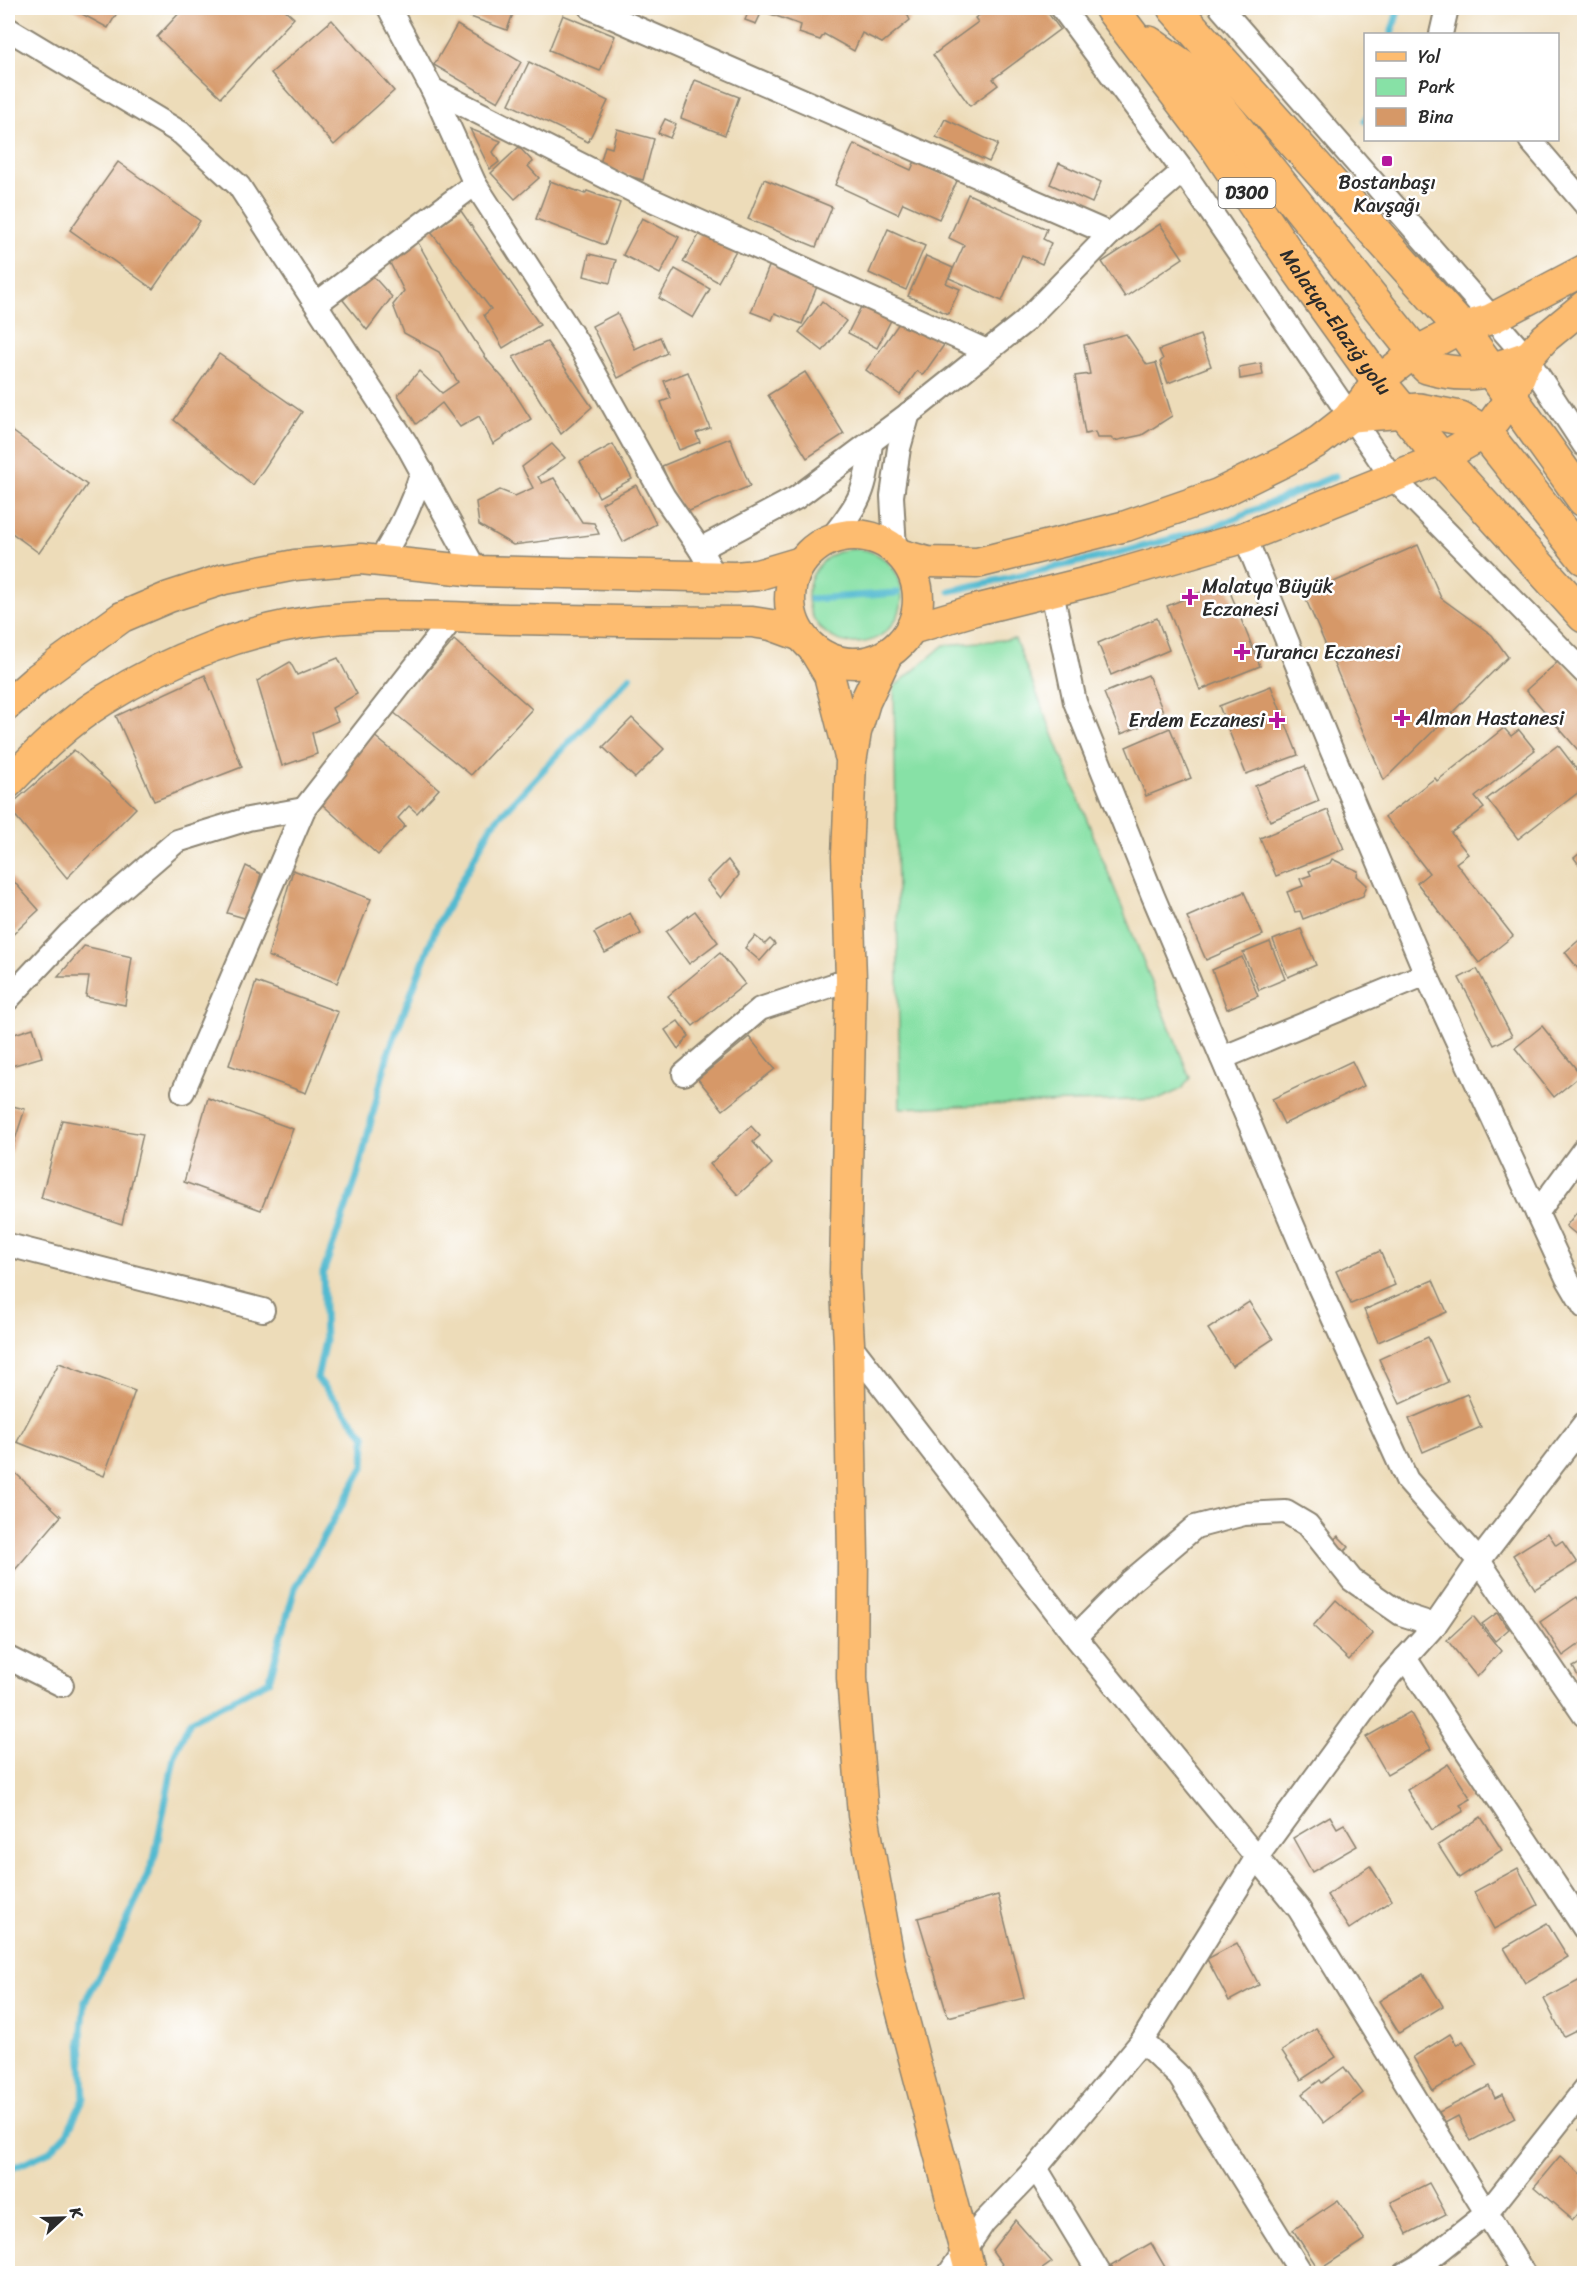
<svg xmlns="http://www.w3.org/2000/svg" width="1592" height="2281" viewBox="0 0 1592 2281" font-family="Sriracha,sans-serif">
	<style>
		.green { fill: #87e1a6; stroke: #598668; stroke-width: 1.5 }
		.lines { fill: none; stroke-linecap: round; stroke-linejoin: round }
		.stream { stroke: #52bad0; stroke-width: 7 }
		.building { fill: #d69867 }
		.minor-casing { stroke: #8c8472; stroke-width: 26 }
		.major-casing { stroke: #8c8472; stroke-width: 33 }
		.highway-casing { stroke: #8c8472; stroke-width: 36 }
		.minor { stroke: #fff; stroke-width: 22 }
		.major { stroke: #fdbc70; stroke-width: 30 }
		.highway { stroke: #fdbc70; stroke-width: 33 }
		.poi-dot { fill: #b5179e; stroke: #fff; stroke-width: 2 }
		.labels { text-anchor: middle; stroke-width: 5; stroke-linejoin: round; paint-order: stroke }
		.shield { fill: #fff; stroke: #6b6b6b; stroke-width: 1.5 }
		.shield-label { font-size: 18px; font-weight: bold; fill: #2b2b2b }
		.poi-label { font-size: 20px; fill: #2b2b2b; stroke: #fff; text-anchor: start }
		.street-label { font-size: 20px; fill: #2b2b2b; stroke: #fff }
	</style>
	<rect width="100%" height="100%" fill="#fff"/>
	<filter id="ink" filterUnits="userSpaceOnUse"><feTurbulence type="fractalNoise" baseFrequency=".0167" numOctaves="2"/><feDisplacementMap in="SourceGraphic" scale="12" xChannelSelector="R" yChannelSelector="G"/><feConvolveMatrix kernelMatrix="1 2 1 2 8 2 1 2 1" color-interpolation-filters="sRGB"/></filter>
	<filter id="wash" filterUnits="userSpaceOnUse"><feTurbulence type="fractalNoise" baseFrequency=".008" numOctaves="4" result="noise"/><feDisplacementMap in="SourceGraphic" scale="24" xChannelSelector="R" yChannelSelector="G"/><feGaussianBlur stdDeviation="1.35" result="paint"/><feColorMatrix in="noise" values="0 0 0 0 0 0 0 0 0 0 0 0 0 0 0 0 0 1.4 0 .05"/><feComposite in="paint" operator="in"/></filter>
	<g filter="url(#wash)">
		<rect width="100%" height="100%" fill="#eddcb9"/>
		<g class="green">
			<circle cx="855" cy="596" r="47"/>
			<polygon points="1015,639 1190,1078 1182,1089 1160,1099 900,1108 894,687 944,645"/>
		</g>
		<g class="lines">
			<g class="stream">
				<polyline points="1391,34 1399,8"/>
				<polyline points="1365,121 1366,118"/>
				<polyline points="950,591 1127,551 1212,528 1335,476"/>
				<polyline points="812,599 897,593"/>
				<polyline points="8,2170 50,2151 67,2133 84,2098 81,2040 85,2001 118,1942 154,1860 175,1753 190,1721 269,1681 295,1588 364,1466 365,1436 317,1378 325,1341 323,1273 357,1177 388,1054 436,928 492,825 630,677"/>
			</g>
		</g>
		<g id="blocks">
			<g class="building">
				<polygon points="71,8 120,8 108,28"/>
				<polygon points="184,8 283,8 294,18 221,97 157,37"/>
				<polygon points="452,8 515,8 507,30 451,10"/>
				<polygon points="750,8 763,9 756,24 745,20"/>
				<polygon points="766,8 911,8 906,12 910,20 882,43 862,33 854,51 824,34 820,40 799,33 801,25 765,12"/>
				<polygon points="990,8 1044,8 1060,29 993,79 998,85 970,106 933,55 978,22 975,18"/>
				<polygon points="563,15 615,36 600,71 549,50"/>
				<polygon points="332,20 394,91 334,145 271,73"/>
				<polygon points="457,25 521,62 498,102 434,65"/>
				<polygon points="529,62 608,101 588,142 509,104"/>
				<polygon points="695,80 739,97 725,135 681,118"/>
				<polygon points="665,119 676,124 670,138 658,133"/>
				<polygon points="945,119 998,144 989,162 936,137"/>
				<polygon points="470,129 501,141 493,152 499,162 490,169"/>
				<polygon points="617,129 654,139 643,180 599,167 605,146 612,148"/>
				<polygon points="854,144 911,170 915,161 957,181 939,219 903,203 898,214 835,185"/>
				<polygon points="519,147 533,162 528,166 539,178 515,199 491,173"/>
				<polygon points="118,162 200,221 153,289 70,230"/>
				<polygon points="1059,163 1101,182 1092,203 1050,184"/>
				<polygon points="764,179 832,207 816,247 748,219"/>
				<polygon points="550,181 585,194 587,191 620,203 605,245 536,219"/>
				<polygon points="968,194 1047,229 1043,239 1051,243 1042,264 1022,255 1002,301 949,278 964,245 949,238"/>
				<polygon points="461,211 540,325 503,348 484,315 491,309 430,231"/>
				<polygon points="642,218 679,237 660,274 623,255"/>
				<polygon points="1160,224 1183,258 1125,297 1102,262"/>
				<polygon points="703,228 738,247 718,282 683,262"/>
				<polygon points="888,229 925,246 906,290 869,273"/>
				<polygon points="416,239 464,324 488,361 510,386 531,419 493,444 479,416 460,427 442,403 416,424 398,395 419,371 442,393 458,382 439,352 404,333 393,305 404,291 388,259"/>
				<polygon points="589,254 616,260 610,283 584,276"/>
				<polygon points="926,256 953,268 946,283 960,289 948,314 908,296"/>
				<polygon points="770,264 818,284 802,324 775,313 772,320 751,312"/>
				<polygon points="675,269 710,289 693,318 659,298"/>
				<polygon points="371,274 392,297 367,330 343,300"/>
				<polygon points="822,301 846,321 823,351 799,332"/>
				<polygon points="863,303 892,318 877,348 848,333"/>
				<polygon points="617,313 635,349 660,337 667,353 618,378 592,326"/>
				<polygon points="904,316 944,345 923,375 917,371 900,395 866,370"/>
				<polygon points="1126,334 1147,365 1156,363 1172,416 1142,435 1114,441 1111,438 1097,438 1095,432 1085,434 1075,376 1090,374 1084,345"/>
				<polygon points="1200,335 1211,366 1168,383 1160,362 1163,359 1159,350"/>
				<polygon points="547,342 592,407 561,434 513,357"/>
				<polygon points="219,354 302,412 253,485 174,420"/>
				<polygon points="1261,363 1263,375 1240,379 1239,367"/>
				<polygon points="688,372 710,428 696,433 700,442 679,450 661,402 671,398 664,381"/>
				<polygon points="805,372 844,434 807,458 768,395"/>
				<polygon points="8,428 87,485 39,553 8,530"/>
				<polygon points="730,438 750,486 682,514 662,466"/>
				<polygon points="552,444 565,458 538,477 542,483 554,478 582,522 594,523 599,534 513,545 479,525 476,502 500,490 515,496 533,488 522,467"/>
				<polygon points="613,444 632,479 599,497 580,462"/>
				<polygon points="636,485 656,524 623,542 602,503"/>
				<polygon points="1418,545 1441,598 1492,635 1508,657 1384,780 1304,595"/>
				<polygon points="1226,582 1260,666 1200,690 1167,606"/>
				<polygon points="1157,618 1169,650 1111,675 1098,643"/>
				<polygon points="454,640 532,709 471,775 393,712"/>
				<polygon points="338,658 357,694 332,708 338,721 312,733 317,754 282,766 257,681 290,662 297,675"/>
				<polygon points="1560,660 1584,690 1584,757 1526,690"/>
				<polygon points="205,675 242,767 154,801 116,716"/>
				<polygon points="1148,675 1165,716 1121,734 1104,693"/>
				<polygon points="1271,686 1298,755 1246,774 1219,706"/>
				<polygon points="632,718 664,749 635,778 603,747"/>
				<polygon points="1170,728 1191,778 1146,796 1126,747"/>
				<polygon points="1504,728 1511,736 1519,730 1535,750 1475,797 1484,808 1451,833 1468,854 1456,863 1513,936 1479,963 1417,883 1429,873 1385,817 1435,778 1437,781"/>
				<polygon points="367,730 439,789 417,813 409,806 398,818 405,826 378,855 314,797"/>
				<polygon points="1558,745 1584,779 1584,788 1518,839 1487,799"/>
				<polygon points="74,750 136,808 67,878 8,807"/>
				<polygon points="1305,766 1319,801 1270,821 1255,786"/>
				<polygon points="1328,810 1344,849 1276,876 1260,838"/>
				<polygon points="1584,850 1584,871 1574,858"/>
				<polygon points="1332,859 1358,871 1357,876 1367,885 1363,896 1303,919 1300,911 1295,912 1287,892 1303,886 1300,879 1311,875 1309,871 1330,863"/>
				<polygon points="728,860 739,875 721,898 707,881"/>
				<polygon points="246,866 261,874 248,919 227,913"/>
				<polygon points="293,870 371,899 337,983 268,956"/>
				<polygon points="8,875 39,910 8,939"/>
				<polygon points="1244,892 1263,935 1206,960 1187,917"/>
				<polygon points="695,911 718,942 689,964 666,932"/>
				<polygon points="630,913 641,934 605,953 594,933"/>
				<polygon points="1301,929 1316,965 1288,977 1273,940"/>
				<polygon points="755,936 765,944 770,939 775,944 760,961 745,948"/>
				<polygon points="1584,936 1584,976 1565,952"/>
				<polygon points="1270,942 1285,979 1259,990 1243,953"/>
				<polygon points="84,946 132,957 125,1005 86,997 89,977 58,977"/>
				<polygon points="720,953 745,984 693,1026 668,996"/>
				<polygon points="1242,957 1258,996 1227,1009 1212,970"/>
				<polygon points="1477,969 1512,1036 1494,1045 1459,978"/>
				<polygon points="256,982 338,1012 306,1093 229,1065"/>
				<polygon points="678,1021 689,1036 678,1049 665,1030"/>
				<polygon points="1542,1026 1581,1075 1554,1097 1515,1048"/>
				<polygon points="33,1028 42,1057 8,1067 8,1036"/>
				<polygon points="749,1037 775,1069 723,1110 698,1079"/>
				<polygon points="1352,1061 1364,1086 1284,1124 1272,1099"/>
				<polygon points="208,1098 293,1129 261,1210 184,1182"/>
				<polygon points="8,1105 25,1109 8,1161"/>
				<polygon points="62,1120 143,1134 122,1224 41,1198"/>
				<polygon points="751,1126 760,1136 753,1142 772,1164 738,1195 710,1164"/>
				<polygon points="1584,1203 1584,1241 1566,1226"/>
				<polygon points="1380,1251 1395,1285 1351,1304 1336,1271"/>
				<polygon points="1433,1280 1447,1312 1378,1342 1364,1310"/>
				<polygon points="1249,1302 1273,1339 1232,1366 1208,1329"/>
				<polygon points="1428,1337 1448,1382 1400,1404 1379,1359"/>
				<polygon points="59,1363 135,1391 104,1476 17,1442"/>
				<polygon points="1467,1394 1481,1427 1423,1452 1409,1419"/>
				<polygon points="8,1466 61,1516 8,1578"/>
				<polygon points="1548,1533 1556,1545 1562,1541 1577,1563 1535,1589 1513,1555"/>
				<polygon points="1338,1536 1349,1547 1341,1554 1330,1543"/>
				<polygon points="1577,1597 1584,1609 1584,1641 1563,1656 1540,1622"/>
				<polygon points="1336,1600 1373,1634 1349,1660 1313,1626"/>
				<polygon points="1497,1613 1509,1629 1495,1641 1482,1624"/>
				<polygon points="1473,1616 1501,1651 1477,1677 1447,1640"/>
				<polygon points="1584,1661 1584,1687 1573,1667"/>
				<polygon points="1410,1712 1431,1749 1387,1774 1366,1737"/>
				<polygon points="1448,1764 1471,1799 1460,1805 1464,1811 1432,1830 1407,1790"/>
				<polygon points="1330,1816 1337,1828 1344,1824 1357,1846 1312,1872 1293,1838"/>
				<polygon points="1481,1817 1502,1850 1459,1878 1438,1845"/>
				<polygon points="1370,1866 1392,1900 1349,1929 1327,1895"/>
				<polygon points="1518,1868 1538,1905 1494,1929 1474,1892"/>
				<polygon points="998,1895 1024,1998 948,2017 918,1918"/>
				<polygon points="1547,1923 1568,1957 1525,1983 1504,1948"/>
				<polygon points="1237,1943 1259,1985 1229,2001 1207,1959"/>
				<polygon points="1423,1974 1443,2006 1399,2033 1379,2001"/>
				<polygon points="1584,1978 1584,2027 1564,2037 1544,1999"/>
				<polygon points="1316,2028 1336,2057 1301,2080 1282,2051"/>
				<polygon points="1450,2034 1457,2045 1463,2041 1477,2065 1433,2091 1413,2057"/>
				<polygon points="1344,2067 1363,2093 1324,2123 1302,2094 1320,2080 1322,2083"/>
				<polygon points="1489,2086 1495,2098 1503,2094 1515,2118 1471,2141 1458,2116 1445,2123 1439,2112"/>
				<polygon points="1584,2123 1584,2135 1579,2130"/>
				<polygon points="1560,2156 1584,2177 1584,2207 1573,2220 1534,2187"/>
				<polygon points="1429,2183 1446,2214 1407,2234 1391,2202"/>
				<polygon points="1338,2200 1365,2240 1319,2270 1293,2230"/>
				<polygon points="1015,2220 1052,2262 1035,2274 1009,2274 992,2250"/>
				<polygon points="1151,2243 1169,2274 1116,2274 1111,2266"/>
			</g>
		</g>
	</g>
	<g filter="url(#ink)">
		<use href="#blocks" fill-opacity="0" stroke="#8c8472" stroke-width="1.5"/>
		<g class="lines">
			<defs>
				<g id="minor">
					<polyline points="389,8 432,89 475,184 582,350 664,497 700,549 715,576"/>
					<polyline points="591,8 1110,234"/>
					<polyline points="1062,8 1183,171 1391,476 1584,672"/>
					<polyline points="1221,8 1527,358 1584,445"/>
					<polyline points="8,29 181,133 239,186 406,443 476,571"/>
					<polyline points="1441,34 1447,8"/>
					<polyline points="432,89 643,196 987,351"/>
					<polyline points="1530,140 1584,203"/>
					<polyline points="316,304 475,184"/>
					<polyline points="1245,537 1331,749 1426,974 1567,1278 1584,1307"/>
					<path d="M831,538C862,500 865,492 871,443"/>
					<polyline points="700,549 796,498 919,406 1024,322 1110,234 1183,171"/>
					<polyline points="895,549 892,496 899,448 909,413"/>
					<path d="M379,561C399,532 412,505 422,471"/>
					<polyline points="1052,592 1075,702 1153,896 1319,1287 1407,1480 1479,1561 1584,1715"/>
					<polyline points="8,999 70,933 177,841 248,819 304,809"/>
					<polyline points="1222,1058 1426,974"/>
					<polyline points="684,1074 760,1009 851,979"/>
					<polyline points="183,1092 304,809 453,618"/>
					<polyline points="1537,1213 1584,1149"/>
					<polyline points="8,1245 263,1310"/>
					<polyline points="849,1343 1078,1640 1299,1909 1524,2274"/>
					<polyline points="1076,1636 1130,1582 1195,1527 1244,1514 1286,1512 1308,1525 1352,1580 1401,1614 1435,1625"/>
					<polyline points="8,1658 62,1685"/>
					<polyline points="1405,1658 1584,1928"/>
					<polyline points="1142,2041 1179,2076 1302,2274"/>
					<polyline points="1036,2168 1100,2274"/>
					<polyline points="949,2274 984,2222 1036,2168 1142,2041 1257,1857 1390,1675 1435,1625 1479,1561 1584,1424"/>
					<polyline points="1405,2274 1424,2263 1487,2213 1584,2090"/>
				</g>
				<g id="major">
					<circle cx="854" cy="599" r="64"/>
					<polyline points="902,555 927,562 977,563 1126,526 1218,494 1285,461 1319,441 1352,415 1378,381 1414,353 1461,328 1491,319 1584,270"/>
					<polyline points="911,629 975,610 1108,577 1245,537 1441,458 1485,433 1512,396 1527,358 1545,338 1584,306"/>
					<polyline points="814,650 829,675 849,753"/>
					<polyline points="887,655 865,702 856,732 851,762 847,856 851,979 845,1273 849,1343 853,1557 852,1678 863,1815 892,1975 971,2274"/>
					<polyline points="8,704 38,678 122,617 169,597 224,579 295,565 361,559 476,571 735,577 757,575 801,562"/>
					<path d="M8,783C37,753 68,722 104,700C169,659 248,628 324,620C388,613 452,618 515,619C594,621 673,622 752,622L771,625L801,636"/>
				</g>
				<g id="highway">
					<path id="s1" d="M1111,8L1213,142L1299,271L1378,381L1441,458L1584,616"/>
					<polyline points="1174,8 1461,328 1584,500"/>
					<path d="M1149,43L1191,72L1427,367C1467,379 1489,372 1527,358"/>
					<polyline points="1352,415 1419,410 1460,418 1485,433 1584,558"/>
				</g>
			</defs>
			<use href="#minor" class="minor-casing"/>
			<use href="#major" class="major-casing"/>
			<use href="#highway" class="highway-casing"/>
			<use href="#minor" class="minor"/>
			<use href="#major" class="major"/>
			<use href="#highway" class="highway"/>
		</g>
	</g>
	<g class="poi-dot">
		<rect x="1381" y="155" width="12" height="12" rx="3"/>
		<path d="M1187 588h6v6h6v6h-6v6h-6v-6h-6v-6h6z"/>
		<path d="M1239 643h6v6h6v6h-6v6h-6v-6h-6v-6h6z"/>
		<path d="M1399 709h6v6h6v6h-6v6h-6v-6h-6v-6h6z"/>
		<path d="M1274 711h6v6h6v6h-6v6h-6v-6h-6v-6h6z"/>
	</g>
	<g class="labels">
		<rect class="shield" x="1218.5" y="178" width="57" height="30" rx="4.5"/>
		<g class="shield-label">
			<text x="1247" y="199">D300</text>
		</g>
		<g class="poi-label">
			<text x="1387" y="189" text-anchor="middle">Bostanbaşı<tspan x="1387" dy="23">Kavşağı</tspan></text>
			<text x="1202" y="593">Malatya Büyük<tspan x="1202" dy="23">Eczanesi</tspan></text>
			<text x="1254" y="659">Turancı Eczanesi</text>
			<text x="1416" y="725">Alman Hastanesi</text>
			<text x="1265" y="727" text-anchor="end">Erdem Eczanesi</text>
		</g>
		<g class="street-label">
			<text dy="7" stroke="none"><textPath href="#s1" startOffset="386">Malatya-Elazığ yolu</textPath></text>
		</g>
	</g>
	<rect width="1592" height="2281" fill="none" stroke="#fff" stroke-width="30"/>
	<rect x="1364" y="33" width="195" height="108" fill="#ffffff" stroke="#aaaaaa" stroke-width="1.5"/>
	<rect x="1376" y="52" width="30" height="9" fill="#fdbc70" stroke="#aaaaaa" stroke-width="1.5"/>
	<text x="1418" y="63" font-size="18" fill="#2b2b2b">Yol</text>
	<rect x="1376" y="78" width="30" height="18" fill="#87e1a6" stroke="#aaaaaa" stroke-width="1.5"/>
	<text x="1418" y="93" font-size="18" fill="#2b2b2b">Park</text>
	<rect x="1376" y="108" width="30" height="18" fill="#d69867" stroke="#aaaaaa" stroke-width="1.5"/>
	<text x="1418" y="123" font-size="18" fill="#2b2b2b">Bina</text>
	<g transform="translate(63 2218) rotate(68)" stroke="#ffffff" stroke-width="4.5" paint-order="stroke">
	<path d="M0-4.5L10 22L0 15L-10 22Z" fill="#2b2b2b"/>
	<text y="-9" font-size="16" font-weight="bold" text-anchor="middle" fill="#2b2b2b">K</text>
	</g>
</svg>
